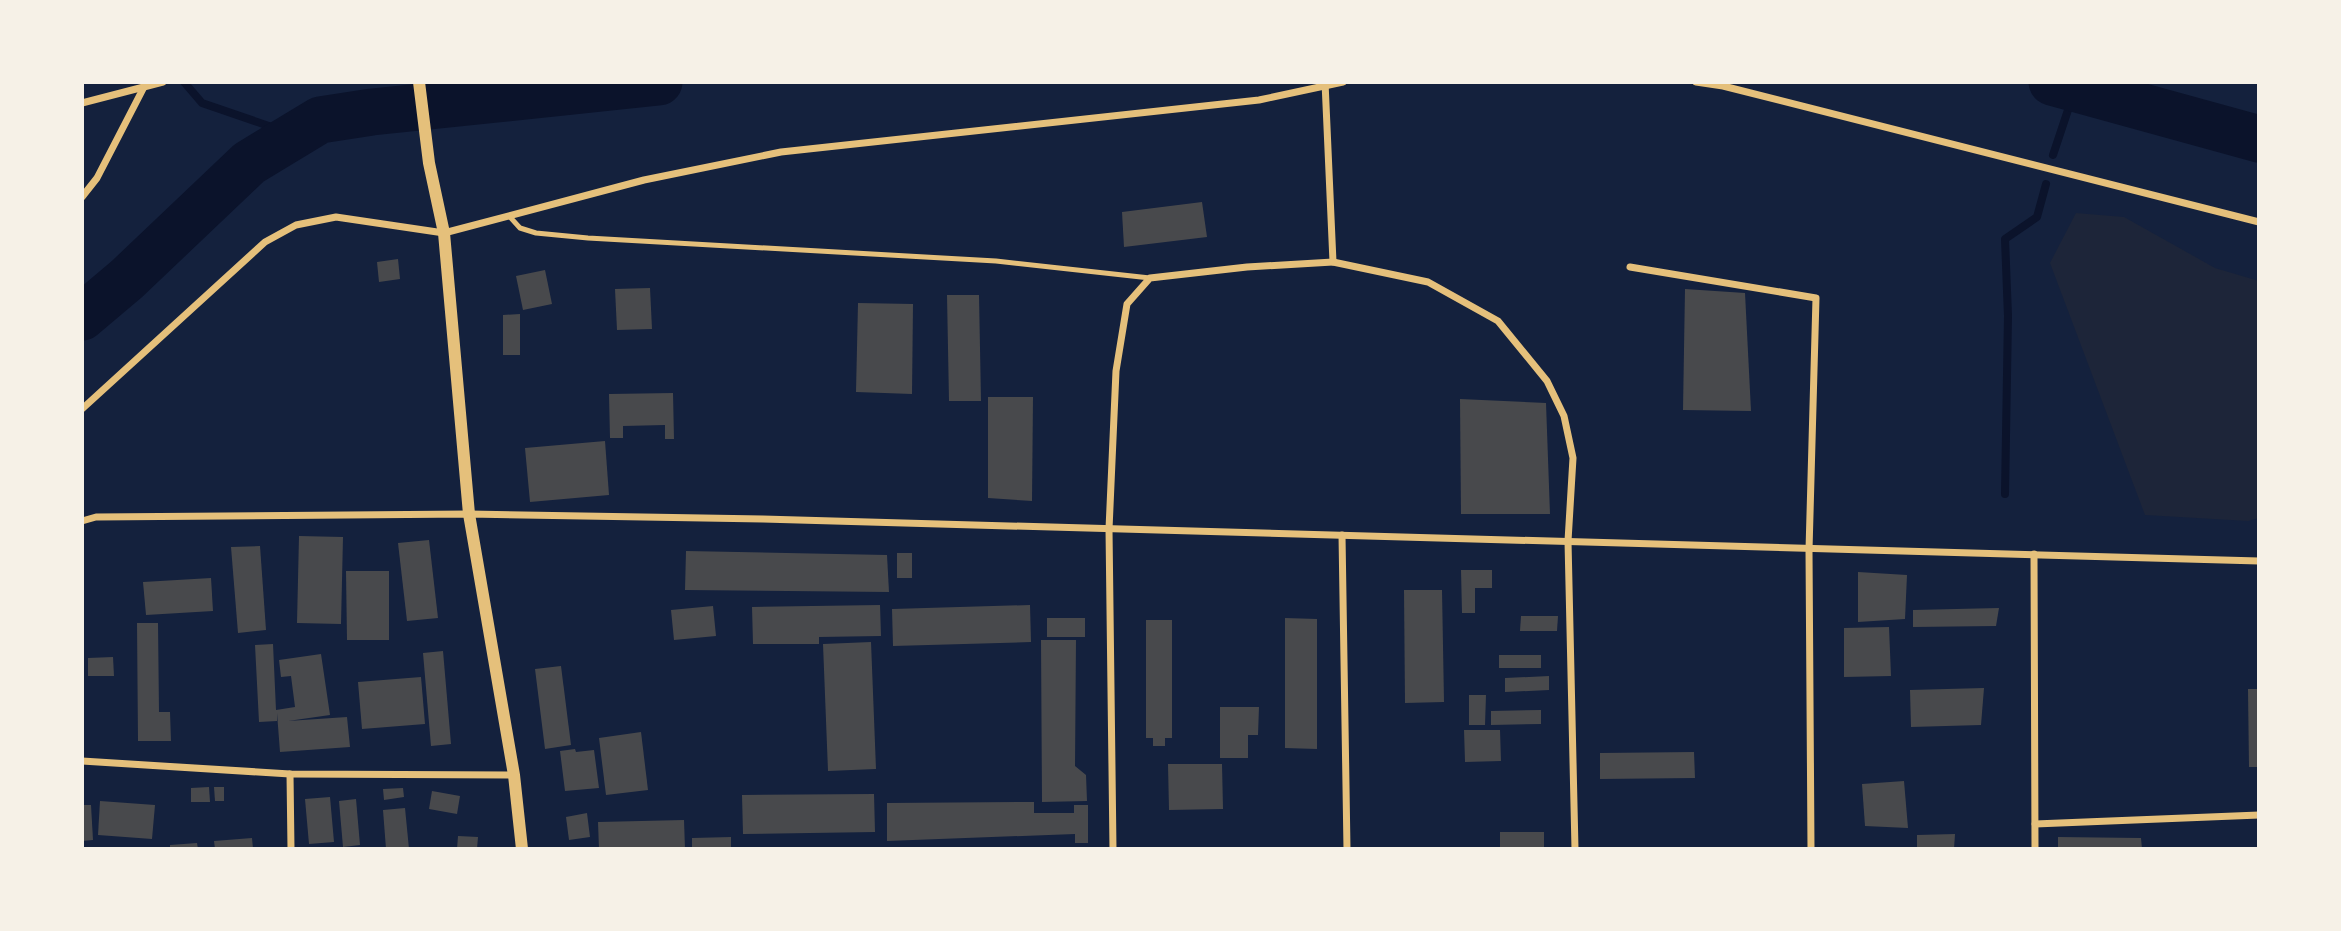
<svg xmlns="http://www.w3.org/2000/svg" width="2341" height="931" viewBox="0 0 2341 931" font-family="Ubuntu,sans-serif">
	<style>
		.green { fill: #1d2539 }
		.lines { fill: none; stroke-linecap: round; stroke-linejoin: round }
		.stream { stroke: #0b132b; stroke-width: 8 }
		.river { stroke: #0b132b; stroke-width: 47 }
		.building { fill: #48494c }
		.service { stroke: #e5c07b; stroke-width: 5 }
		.minor { stroke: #e5c07b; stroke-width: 7 }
		.tertiary { stroke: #e5c07b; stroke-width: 12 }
	</style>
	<rect width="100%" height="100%" fill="#14213d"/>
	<polygon class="green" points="2076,213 2124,217 2215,268 2259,281 2259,518 2248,521 2145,515 2050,263"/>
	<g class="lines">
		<g class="stream">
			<polyline points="184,82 202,103 295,135"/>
			<polyline points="2053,155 2075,89"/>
			<polyline points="2005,494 2008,316 2005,239 2037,217 2046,184"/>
		</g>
		<g class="river">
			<polyline points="2052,82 2259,139"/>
			<polyline points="82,317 127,279 249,163 320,120 372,112 659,82"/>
		</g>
	</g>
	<g class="building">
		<polygon points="1202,202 1207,237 1124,247 1122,212"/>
		<polygon points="398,259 400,279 379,282 377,262"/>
		<polygon points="545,270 552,304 523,310 516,276"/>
		<polygon points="650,288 652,329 617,330 615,289"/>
		<polygon points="1685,289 1745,293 1751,411 1683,410"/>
		<polygon points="947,295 979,295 981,401 949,401"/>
		<polygon points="858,303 913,304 912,394 856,392"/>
		<polygon points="520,314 520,355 503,355 503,315"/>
		<polygon points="673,393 674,439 665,439 665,425 623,426 623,438 610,438 609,394"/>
		<polygon points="988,397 1033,397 1032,501 988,498"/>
		<polygon points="1460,399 1546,403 1550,514 1461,514"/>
		<polygon points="605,441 609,495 530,502 525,448"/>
		<polygon points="299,536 343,537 341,624 297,623"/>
		<polygon points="429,540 438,618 407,621 398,543"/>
		<polygon points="260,546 266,630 238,633 231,547"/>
		<polygon points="686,551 887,555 889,592 685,590"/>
		<rect x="897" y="553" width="15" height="25"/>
		<polygon points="1461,570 1492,570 1492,588 1475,588 1475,613 1462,613"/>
		<polygon points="346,571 389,571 389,640 347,640"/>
		<polygon points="1858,572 1907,575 1905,619 1858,622"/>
		<polygon points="211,578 213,611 146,615 143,582"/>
		<polygon points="1404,590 1442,590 1444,702 1405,703"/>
		<polygon points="880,605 881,636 819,637 819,644 753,644 752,607"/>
		<polygon points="1030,605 1031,642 893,646 892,609"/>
		<polygon points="713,606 716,636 674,640 671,610"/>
		<polygon points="1999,608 1996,626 1913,627 1913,610"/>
		<polygon points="1521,616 1558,616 1557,631 1520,631"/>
		<rect x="1047" y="618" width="38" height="19"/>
		<polygon points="1285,618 1317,619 1317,749 1285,748"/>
		<polygon points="1146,620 1172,620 1172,738 1165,738 1165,746 1153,746 1153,738 1146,738"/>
		<polygon points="137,623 158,623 159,712 170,712 171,741 138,741"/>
		<polygon points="1889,627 1891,676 1844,677 1844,628"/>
		<polygon points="1041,640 1076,640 1075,766 1086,775 1087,801 1042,802"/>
		<polygon points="871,642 876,769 828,771 823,644"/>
		<polygon points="273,644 276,710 295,707 291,676 281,677 279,660 321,654 330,715 288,721 347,717 350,747 280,752 277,713 277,721 259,722 255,645"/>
		<polygon points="443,651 451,744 431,746 423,653"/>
		<rect x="1499" y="655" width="42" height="13"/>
		<polygon points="113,657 114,676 88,676 88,658"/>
		<polygon points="561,666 571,745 545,749 535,669"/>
		<polygon points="1549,676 1549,690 1505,692 1505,678"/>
		<polygon points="421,677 425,724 362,729 358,682"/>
		<polygon points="1984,688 1981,725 1911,727 1910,690"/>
		<polygon points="2248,689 2259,689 2259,767 2249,767"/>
		<polygon points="1469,695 1486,695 1485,725 1469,725"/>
		<polygon points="1220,707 1259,707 1258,735 1248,735 1248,758 1220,758"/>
		<polygon points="1541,710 1541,724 1491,725 1491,711"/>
		<polygon points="1464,730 1500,730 1501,761 1465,762"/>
		<polygon points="641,732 648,790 606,795 599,738"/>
		<polygon points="575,749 576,752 594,750 599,788 565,791 560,751"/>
		<polygon points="1694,752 1695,778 1600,779 1600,753"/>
		<polygon points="1168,764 1222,764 1223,809 1169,810"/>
		<polygon points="1904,781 1908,828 1865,826 1862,784"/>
		<polygon points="209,787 210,802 191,802 191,788"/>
		<polygon points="214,787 224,787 224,801 215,801"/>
		<polygon points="403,788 404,797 384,800 383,789"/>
		<polygon points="432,791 460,796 457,814 429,809"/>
		<polygon points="874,794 875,832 743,834 742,795"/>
		<polygon points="330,797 334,842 309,844 305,799"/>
		<polygon points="356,799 360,845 343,847 339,801"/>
		<polygon points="100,801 155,805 152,839 98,835"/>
		<polygon points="1034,802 1034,813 1074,813 1074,805 1088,805 1088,843 1075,843 1075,834 887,841 887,803"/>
		<polygon points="82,805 91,805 93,840 82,841"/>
		<polygon points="405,808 409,849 386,849 383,810"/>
		<polygon points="587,813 590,837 569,840 566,817"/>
		<polygon points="684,820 685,849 599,849 598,822"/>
		<rect x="1500" y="832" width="44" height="17"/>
		<polygon points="1955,834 1954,849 1917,849 1917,835"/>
		<polygon points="458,836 478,837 477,849 457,849"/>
		<polygon points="731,837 731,849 692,849 692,838"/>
		<polygon points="2058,837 2141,838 2142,849 2058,849"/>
		<polygon points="252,838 253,849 215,849 214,841"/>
		<polygon points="197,843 198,849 170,849 170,845"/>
	</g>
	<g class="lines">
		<polyline class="service" points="509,216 520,228 536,233 588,238 996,261 1150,278"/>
		<g class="minor">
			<polyline points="1696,82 1723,86 2259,222"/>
			<polyline points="82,103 163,82"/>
			<polyline points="82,197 97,178 144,87"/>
			<polyline points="1333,262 1428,282 1498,321 1547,381 1564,416 1573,458 1568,541 1575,849"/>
			<polyline points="1630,267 1816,298 1809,550 1811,849"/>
			<polyline points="82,409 265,242 296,225 336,217 444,233 644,180 781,152 1259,100 1343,82"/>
			<polyline points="82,521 96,517 469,514 763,519 2259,561"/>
			<polyline points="1342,535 1347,849"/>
			<polyline points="2034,554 2035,849"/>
			<polyline points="82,761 290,774 514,775"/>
			<polyline points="290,774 291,849"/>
			<polyline points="2035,824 2259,815"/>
			<polyline points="1113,849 1109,529 1116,371 1127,304 1150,278 1247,267 1333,262 1325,82"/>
		</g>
		<polyline class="tertiary" points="419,82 429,163 444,233 469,514 514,775 522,849"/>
	</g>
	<rect width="2341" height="931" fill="none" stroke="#f6f1e7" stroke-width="168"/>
</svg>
